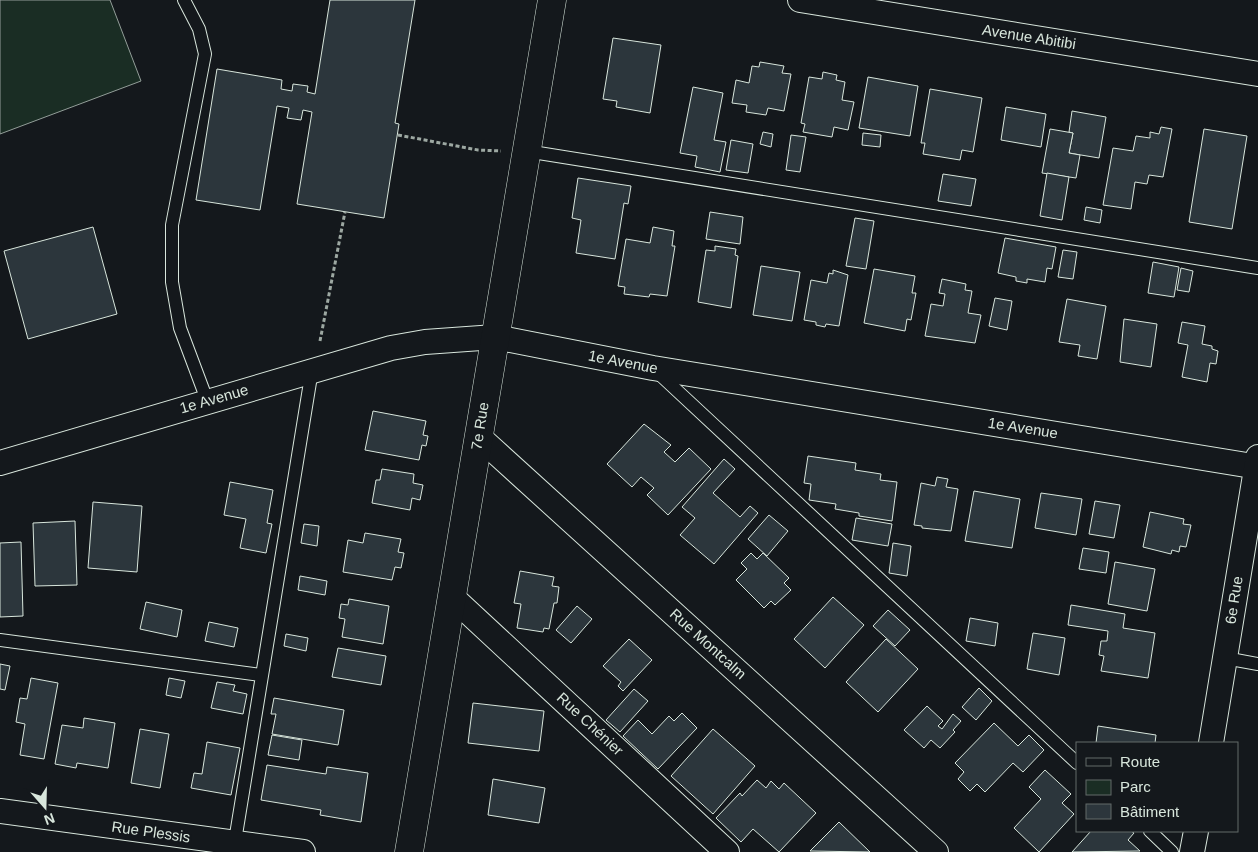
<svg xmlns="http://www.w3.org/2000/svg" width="1258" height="852" viewBox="0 0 1258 852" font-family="Helvetica,sans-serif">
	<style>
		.green { fill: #1a2d24; stroke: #939e99 }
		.building { fill: #2c363c; stroke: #d8e6dc }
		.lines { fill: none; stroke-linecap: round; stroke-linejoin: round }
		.service-casing { stroke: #d8e6dc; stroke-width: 14 }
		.minor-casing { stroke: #d8e6dc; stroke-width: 26 }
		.tertiary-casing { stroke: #d8e6dc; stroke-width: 29 }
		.path { stroke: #9da8a2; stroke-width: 3; stroke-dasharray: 4 2.5; stroke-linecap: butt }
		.service { stroke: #14181c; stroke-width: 12 }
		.minor { stroke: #14181c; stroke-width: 24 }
		.tertiary { stroke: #14181c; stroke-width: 28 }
		.labels { text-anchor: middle; stroke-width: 4; stroke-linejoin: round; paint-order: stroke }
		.street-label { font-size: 15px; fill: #d8e6dc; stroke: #14181c }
	</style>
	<rect width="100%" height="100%" fill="#14181c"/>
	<polygon class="green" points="0,0 110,0 141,81 0,134"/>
	<g class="building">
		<polygon points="330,0 415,0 395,123 399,124 384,218 297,204 312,112 303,110 301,120 287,118 289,108 277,106 260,210 196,200 217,69 282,80 281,89 292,91 293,84 308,86 307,92 315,94"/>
		<polygon points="613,38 661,45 650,113 616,107 617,101 603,99"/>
		<polygon points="760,62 784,66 782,73 791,74 784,111 768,108 766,115 746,112 747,105 732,103 736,80 749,83 752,66 759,67"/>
		<polygon points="823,72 837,75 836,80 845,82 842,100 854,102 848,130 834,127 832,137 803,132 805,124 801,123 809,77 822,79"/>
		<polygon points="868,77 918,86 910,136 859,128"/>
		<polygon points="693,87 723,93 714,140 726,142 720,172 695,167 697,156 680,153"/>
		<polygon points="930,89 982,98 973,152 962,150 960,160 923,154 925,143 921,143"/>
		<polygon points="1006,107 1046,114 1041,147 1001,140"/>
		<polygon points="1072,111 1106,117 1099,158 1069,153 1073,133 1069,132"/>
		<polygon points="1161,127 1172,129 1163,177 1149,175 1147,184 1135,182 1131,209 1103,205 1113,148 1133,151 1136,136 1150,138 1150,132 1159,134"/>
		<polygon points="1050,129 1073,133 1069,153 1080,155 1076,178 1042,173"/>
		<polygon points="1204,129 1247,136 1232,229 1189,222"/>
		<polygon points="763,132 773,134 771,147 760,144"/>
		<polygon points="863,133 881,135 880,147 862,145"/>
		<polygon points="791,135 806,137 800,172 786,170"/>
		<polygon points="731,140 753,144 748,173 726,170"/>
		<polygon points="1047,173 1069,177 1062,220 1040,216"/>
		<polygon points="943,174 976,179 971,206 938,201"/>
		<polygon points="578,178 631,186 628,204 624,203 615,259 576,253 581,220 572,218"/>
		<polygon points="1086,207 1102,210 1100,223 1084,220"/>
		<polygon points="710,212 743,217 740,244 706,239"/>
		<polygon points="855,218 874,221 866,269 846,266"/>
		<polygon points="93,227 117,314 28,339 4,251"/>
		<polygon points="653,227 674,231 672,246 675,246 667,296 650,294 649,297 624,294 625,287 618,286 626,239 650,243"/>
		<polygon points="1005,238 1056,247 1052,269 1047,268 1045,282 1027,279 1027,283 1016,281 1016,277 998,273"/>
		<polygon points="715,246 736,249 735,255 738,256 731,308 698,302 706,250 715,251"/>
		<polygon points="1063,250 1077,252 1073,279 1058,277"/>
		<polygon points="1153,262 1179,267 1174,297 1148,293"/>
		<polygon points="761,266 800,272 792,321 753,315"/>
		<polygon points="1181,268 1193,271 1189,292 1177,290"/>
		<polygon points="874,269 915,276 912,293 916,293 911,320 907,319 905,331 864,323"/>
		<polygon points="833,270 848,275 839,326 826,324 825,327 816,325 816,322 804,320 811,280 827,283 829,273 833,274"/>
		<polygon points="942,279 966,284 965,290 972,291 968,313 981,315 975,343 925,336 931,304 943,306 945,294 939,293"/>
		<polygon points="995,298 1012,301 1007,330 989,326"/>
		<polygon points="1067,299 1106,306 1097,359 1078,356 1080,345 1059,342"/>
		<polygon points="1124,319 1157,324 1151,367 1120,362"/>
		<polygon points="1182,322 1205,326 1202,344 1212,346 1212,349 1218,351 1216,364 1210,363 1207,382 1182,377 1188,345 1178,343"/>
		<polygon points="373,411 426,421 423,435 428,436 426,446 422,445 419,460 365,450"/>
		<polygon points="644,424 671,445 664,452 675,462 689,448 711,469 668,515 647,495 654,488 641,477 632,487 607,464"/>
		<polygon points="808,456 856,463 855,470 881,474 880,480 897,482 892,521 859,516 859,513 835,509 836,504 809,500 811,484 804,483"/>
		<polygon points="724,459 735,469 713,493 740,517 750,506 758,513 714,564 680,535 695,518 682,507"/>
		<polygon points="382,469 414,474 413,483 423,485 420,500 412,498 410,510 372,503 376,480 380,480"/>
		<polygon points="937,477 948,479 946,487 958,489 951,531 922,528 922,526 914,525 921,483 935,486"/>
		<polygon points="230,482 273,490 267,523 272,524 266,553 240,548 246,519 224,515"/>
		<polygon points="974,491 1020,499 1012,548 965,541"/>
		<polygon points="1041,493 1082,499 1076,535 1035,528"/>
		<polygon points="1095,501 1120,505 1114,538 1089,534"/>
		<polygon points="93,502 142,506 137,572 88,568"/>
		<polygon points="1150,512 1184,519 1183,524 1191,525 1186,547 1180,546 1179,552 1172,550 1171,554 1143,547"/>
		<polygon points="769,515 788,531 767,556 748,539"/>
		<polygon points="856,518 892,524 888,546 852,540"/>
		<polygon points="75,521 77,585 35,586 33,523"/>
		<polygon points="304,524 319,526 317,546 301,543"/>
		<polygon points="365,533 401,539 398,552 404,553 401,568 395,567 392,580 343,572 348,540 363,543"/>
		<polygon points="21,542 23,616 0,617 0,543"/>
		<polygon points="893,543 911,546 907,576 889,573"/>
		<polygon points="1083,548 1109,552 1106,573 1079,569"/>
		<polygon points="751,553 757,559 763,553 789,578 784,583 791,590 775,605 771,601 764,608 736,580 747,569 741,563"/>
		<polygon points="1115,562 1155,569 1147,611 1108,604"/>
		<polygon points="520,571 554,577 552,586 559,587 557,603 554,603 549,629 544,628 543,632 517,628 521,604 514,603"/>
		<polygon points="300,576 327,581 325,595 298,590"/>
		<polygon points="833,597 864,625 825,668 794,639"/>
		<polygon points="349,599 389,606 383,644 342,637 345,619 339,618 341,604 348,605"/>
		<polygon points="146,602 182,610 177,637 140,629"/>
		<polygon points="1071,605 1125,614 1123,628 1155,633 1148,678 1101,671 1104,656 1099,655 1101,641 1107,641 1108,631 1068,625"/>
		<polygon points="577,606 592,619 571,643 556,630"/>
		<polygon points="888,610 910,630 895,646 873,626"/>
		<polygon points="970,618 998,623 995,646 966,641"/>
		<polygon points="209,622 238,628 234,647 205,641"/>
		<polygon points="1033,633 1065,638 1059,675 1027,669"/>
		<polygon points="286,634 308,638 306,651 284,646"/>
		<polygon points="629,639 652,660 623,691 618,686 621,682 603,666"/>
		<polygon points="886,639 918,669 878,712 846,682"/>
		<polygon points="338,648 386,656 381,685 332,677"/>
		<polygon points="0,664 10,666 5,690 0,689"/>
		<polygon points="31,678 58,683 44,759 20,755 25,724 16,722 20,698 27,699"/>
		<polygon points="169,678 185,681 181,698 166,695"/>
		<polygon points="217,682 235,685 233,691 247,694 243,714 211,708"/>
		<polygon points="979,688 992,701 976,720 962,707"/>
		<polygon points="634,689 648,701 620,732 606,720"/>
		<polygon points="274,698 344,710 338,745 272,734 276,714 271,714"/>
		<polygon points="473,703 544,711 539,751 468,743"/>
		<polygon points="927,706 943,721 938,726 942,729 953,714 961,721 953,730 955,732 940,748 931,740 924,748 904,730"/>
		<polygon points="682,713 697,728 658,769 623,736 638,720 652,734 669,716 674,721"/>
		<polygon points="84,718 115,723 108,768 77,763 76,768 55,764 62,725 83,728"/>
		<polygon points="994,723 1018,746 1029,735 1044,750 1023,772 1013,763 985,792 977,784 970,791 958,779 964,772 955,763"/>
		<polygon points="1098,726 1156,735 1155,743 1096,743"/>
		<polygon points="140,729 169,734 160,788 131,783"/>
		<polygon points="713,729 755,766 713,814 671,776"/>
		<polygon points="272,735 302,740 299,760 268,755"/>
		<polygon points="207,742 240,748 231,795 191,788 194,773 202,774"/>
		<polygon points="267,765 326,774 327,767 368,773 361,822 320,815 321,810 261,800"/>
		<polygon points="1045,770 1071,794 1062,803 1074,814 1039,852 1014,828 1041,799 1029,787"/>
		<polygon points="493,779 545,788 539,823 488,815"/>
		<polygon points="757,780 766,788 771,781 779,789 784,783 816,813 779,852 753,829 741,842 716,818 740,793 742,796"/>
		<polygon points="839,822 870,852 810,851"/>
		<polygon points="1091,831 1131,831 1134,833 1128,840 1140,851 1072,852"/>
	</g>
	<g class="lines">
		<defs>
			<g id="service">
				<polyline points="184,0 199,29 205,54 172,225 172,282 180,328 207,400"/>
				<polyline points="526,151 1258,268"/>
				<polyline points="656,371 1077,763"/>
				<polyline points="0,640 261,675"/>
				<polyline points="1225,658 1258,664"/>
				<polyline points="1150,831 1172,852"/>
				<polyline points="234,847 312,370"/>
			</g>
			<g id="minor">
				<polyline points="800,0 1258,74"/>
				<polyline points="479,437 936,852"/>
				<polyline points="0,463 391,348 425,342 495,337 653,368 1258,467"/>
				<polyline points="452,597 727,852"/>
				<polyline points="1211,743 1258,457"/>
				<polyline points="0,811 303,852"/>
				<polyline points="1192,852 1196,831"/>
			</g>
			<polyline id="tertiary" points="409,852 552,0"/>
		</defs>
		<use href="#service" class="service-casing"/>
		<use href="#minor" class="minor-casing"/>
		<use href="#tertiary" class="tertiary-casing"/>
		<g class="path">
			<polyline points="398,135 478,150 501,151"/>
			<polyline points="320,341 345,212"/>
		</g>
		<use href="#service" class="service"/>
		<use href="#minor" class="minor"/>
		<use href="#tertiary" class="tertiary"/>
	</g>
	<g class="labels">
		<g class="street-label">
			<text transform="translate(1029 37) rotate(9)" y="5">Avenue Abitibi</text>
			<text transform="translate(623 362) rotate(11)" y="5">1e Avenue</text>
			<text transform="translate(214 399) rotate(-16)" y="5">1e Avenue</text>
			<text transform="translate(480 426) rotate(-81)" y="5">7e Rue</text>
			<text transform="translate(1023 428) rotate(9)" y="5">1e Avenue</text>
			<text transform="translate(1234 600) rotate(-81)" y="5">6e Rue</text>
			<text transform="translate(708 644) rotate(42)" y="5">Rue Montcalm</text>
			<text transform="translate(590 724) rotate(43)" y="5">Rue Chénier</text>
			<text transform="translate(151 832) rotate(8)" y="5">Rue Plessis</text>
		</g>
	</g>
	<rect x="1076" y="742" width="162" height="90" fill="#14181c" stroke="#626a69"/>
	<rect x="1086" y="758" width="25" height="8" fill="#14181c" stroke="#626a69"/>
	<text x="1120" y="767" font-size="15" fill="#d8e6dc">Route</text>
	<rect x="1086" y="780" width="25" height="15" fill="#1a2d24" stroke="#626a69"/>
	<text x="1120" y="792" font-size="15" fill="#d8e6dc">Parc</text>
	<rect x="1086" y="804" width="25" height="15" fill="#2c363c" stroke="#626a69"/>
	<text x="1120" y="817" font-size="15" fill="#d8e6dc">Bâtiment</text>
	<g transform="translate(45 807) rotate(160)" stroke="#14181c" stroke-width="4" paint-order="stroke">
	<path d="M0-4L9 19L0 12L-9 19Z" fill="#d8e6dc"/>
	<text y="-8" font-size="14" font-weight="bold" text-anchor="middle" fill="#d8e6dc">N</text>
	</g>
</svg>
